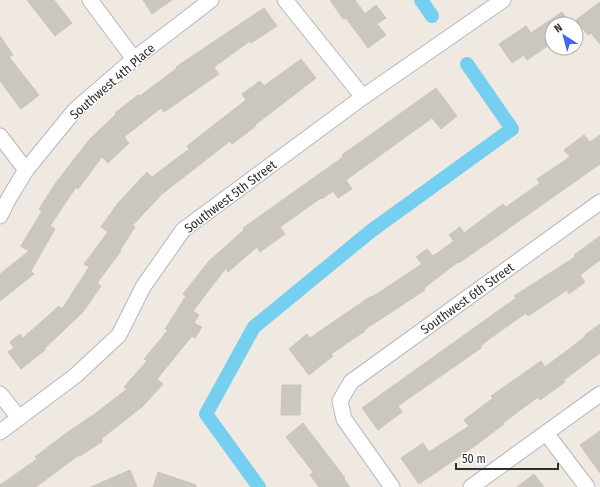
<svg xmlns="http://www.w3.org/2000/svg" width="600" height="487" viewBox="0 0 600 487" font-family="'Fira Sans Condensed',sans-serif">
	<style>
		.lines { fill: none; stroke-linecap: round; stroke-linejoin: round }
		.canal { stroke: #75cff0; stroke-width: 14 }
		.building { fill: #cbc7bf; stroke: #cbc5ba }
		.minor-casing { stroke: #b4b7c1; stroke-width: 17 }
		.minor { stroke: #fff; stroke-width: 15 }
		.labels { text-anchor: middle; stroke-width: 3; stroke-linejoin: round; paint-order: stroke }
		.street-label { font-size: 13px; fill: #2e2e2e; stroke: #fff }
	</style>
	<rect width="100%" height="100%" fill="#efe9e1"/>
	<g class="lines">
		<g class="canal">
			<polyline points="421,0 432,16"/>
			<polyline points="259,487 206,414 254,327 371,231 512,129 467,64"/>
		</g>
	</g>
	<g class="building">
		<polygon points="27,0 54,0 72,23 55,36"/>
		<polygon points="143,0 172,0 152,14"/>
		<polygon points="330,0 355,0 365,14 376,5 386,18 377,24 386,35 368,48 346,18 343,19"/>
		<polygon points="600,2 600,44 591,33 588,35 576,20"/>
		<polygon points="264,8 277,26 251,43 250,41 214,67 219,74 164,112 161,108 124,137 129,143 108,163 102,157 78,189 76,187 50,226 55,229 31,271 34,274 0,301 0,274 29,251 21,246 42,211 39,209 55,184 89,140 116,114 115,113 138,95 140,96 177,68 176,67"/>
		<polygon points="562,12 571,24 552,24 552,43 527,60 524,55 512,63 499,44 526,26 531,33"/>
		<polygon points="0,36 13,55 9,57 39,95 21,109 0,81"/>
		<polygon points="301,59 316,78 255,125 256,126 232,144 230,141 162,194 132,226 135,227 120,250 121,251 97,283 101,286 83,312 44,349 45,350 21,369 8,352 14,348 10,342 20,334 23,338 59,306 62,309 89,267 84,264 108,232 101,227 118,203 147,172 152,177 189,149 187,146 246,100 242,94 260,81 264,86"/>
		<polygon points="436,88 457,116 441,129 432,118 346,180 352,189 338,198 333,191 322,199 321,198 280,227 285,234 260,252 257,247 228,272 226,268 193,311 199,315 194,323 202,327 195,338 192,336 157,379 163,384 143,406 101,439 103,441 80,456 79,455 36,487 0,487 0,485 37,459 35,457 65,434 96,413 127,389 124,387 147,361 144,359 168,330 165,329 186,296 183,294 209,261 244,230 243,228 343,157 342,155"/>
		<polygon points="584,135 590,142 600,135 600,164 492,240 459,263 458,262 424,288 425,290 364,330 365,331 331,354 333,356 309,375 289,349 307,334 310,338 371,296 372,297 422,264 416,257 427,249 433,256 454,241 449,235 460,227 464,233 503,204 506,207 540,183 537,179 570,157 564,150"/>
		<polygon points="600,236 600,260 580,275 585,282 569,294 567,290 528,316 526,313 488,340 481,346 481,348 398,406 402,412 378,430 362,408 516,298 514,296 575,257 574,255"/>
		<polygon points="600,324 600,353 564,380 565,382 540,400 538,397 503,423 504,424 479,443 419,484 401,458 423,443 429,452 469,426 464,420 493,398 491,396 541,361 545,367 586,336 585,335"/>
		<polygon points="282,385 301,385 300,415 281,415"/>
		<polygon points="303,423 345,478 344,479 350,487 319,487 310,475 313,472 286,437"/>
		<polygon points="600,431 600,473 580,445"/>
		<polygon points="130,470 137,487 91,487"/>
		<polygon points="158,472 196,485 196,487 153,487"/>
		<polygon points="534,474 544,487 517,487"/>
	</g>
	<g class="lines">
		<defs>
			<g id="minor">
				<polyline points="90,0 134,59"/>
				<polyline points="285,0 363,97"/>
				<polyline points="0,136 26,170"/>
				<polyline points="0,216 9,198 26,170 75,110 134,59 211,0"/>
				<polyline points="0,394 19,418"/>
				<polyline points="0,432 75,376 119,335 143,287 183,230 363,97 503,0"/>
				<polyline points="546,433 587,487"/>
				<polyline points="392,487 344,419 340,401 351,382 600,202"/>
				<polyline points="471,487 600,394"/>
			</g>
		</defs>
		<use href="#minor" class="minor-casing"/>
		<use href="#minor" class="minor"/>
	</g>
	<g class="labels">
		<g class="street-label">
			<text transform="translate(112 81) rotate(-41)" y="5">Southwest 4th Place</text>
			<text transform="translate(230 196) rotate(-37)" y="5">Southwest 5th Street</text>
			<text transform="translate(467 298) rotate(-36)" y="5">Southwest 6th Street</text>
		</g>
	</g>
	<g transform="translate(564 36) rotate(324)"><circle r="19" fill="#ffffff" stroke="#ababab"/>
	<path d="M0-3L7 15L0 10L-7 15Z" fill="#4264fb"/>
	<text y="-6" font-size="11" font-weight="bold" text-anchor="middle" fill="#2e2e2e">N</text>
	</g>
	<path d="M456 463v6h102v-6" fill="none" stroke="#2e2e2e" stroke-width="2"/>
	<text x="462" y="463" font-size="12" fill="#2e2e2e" stroke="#ffffff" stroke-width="3" paint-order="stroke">50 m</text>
</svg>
